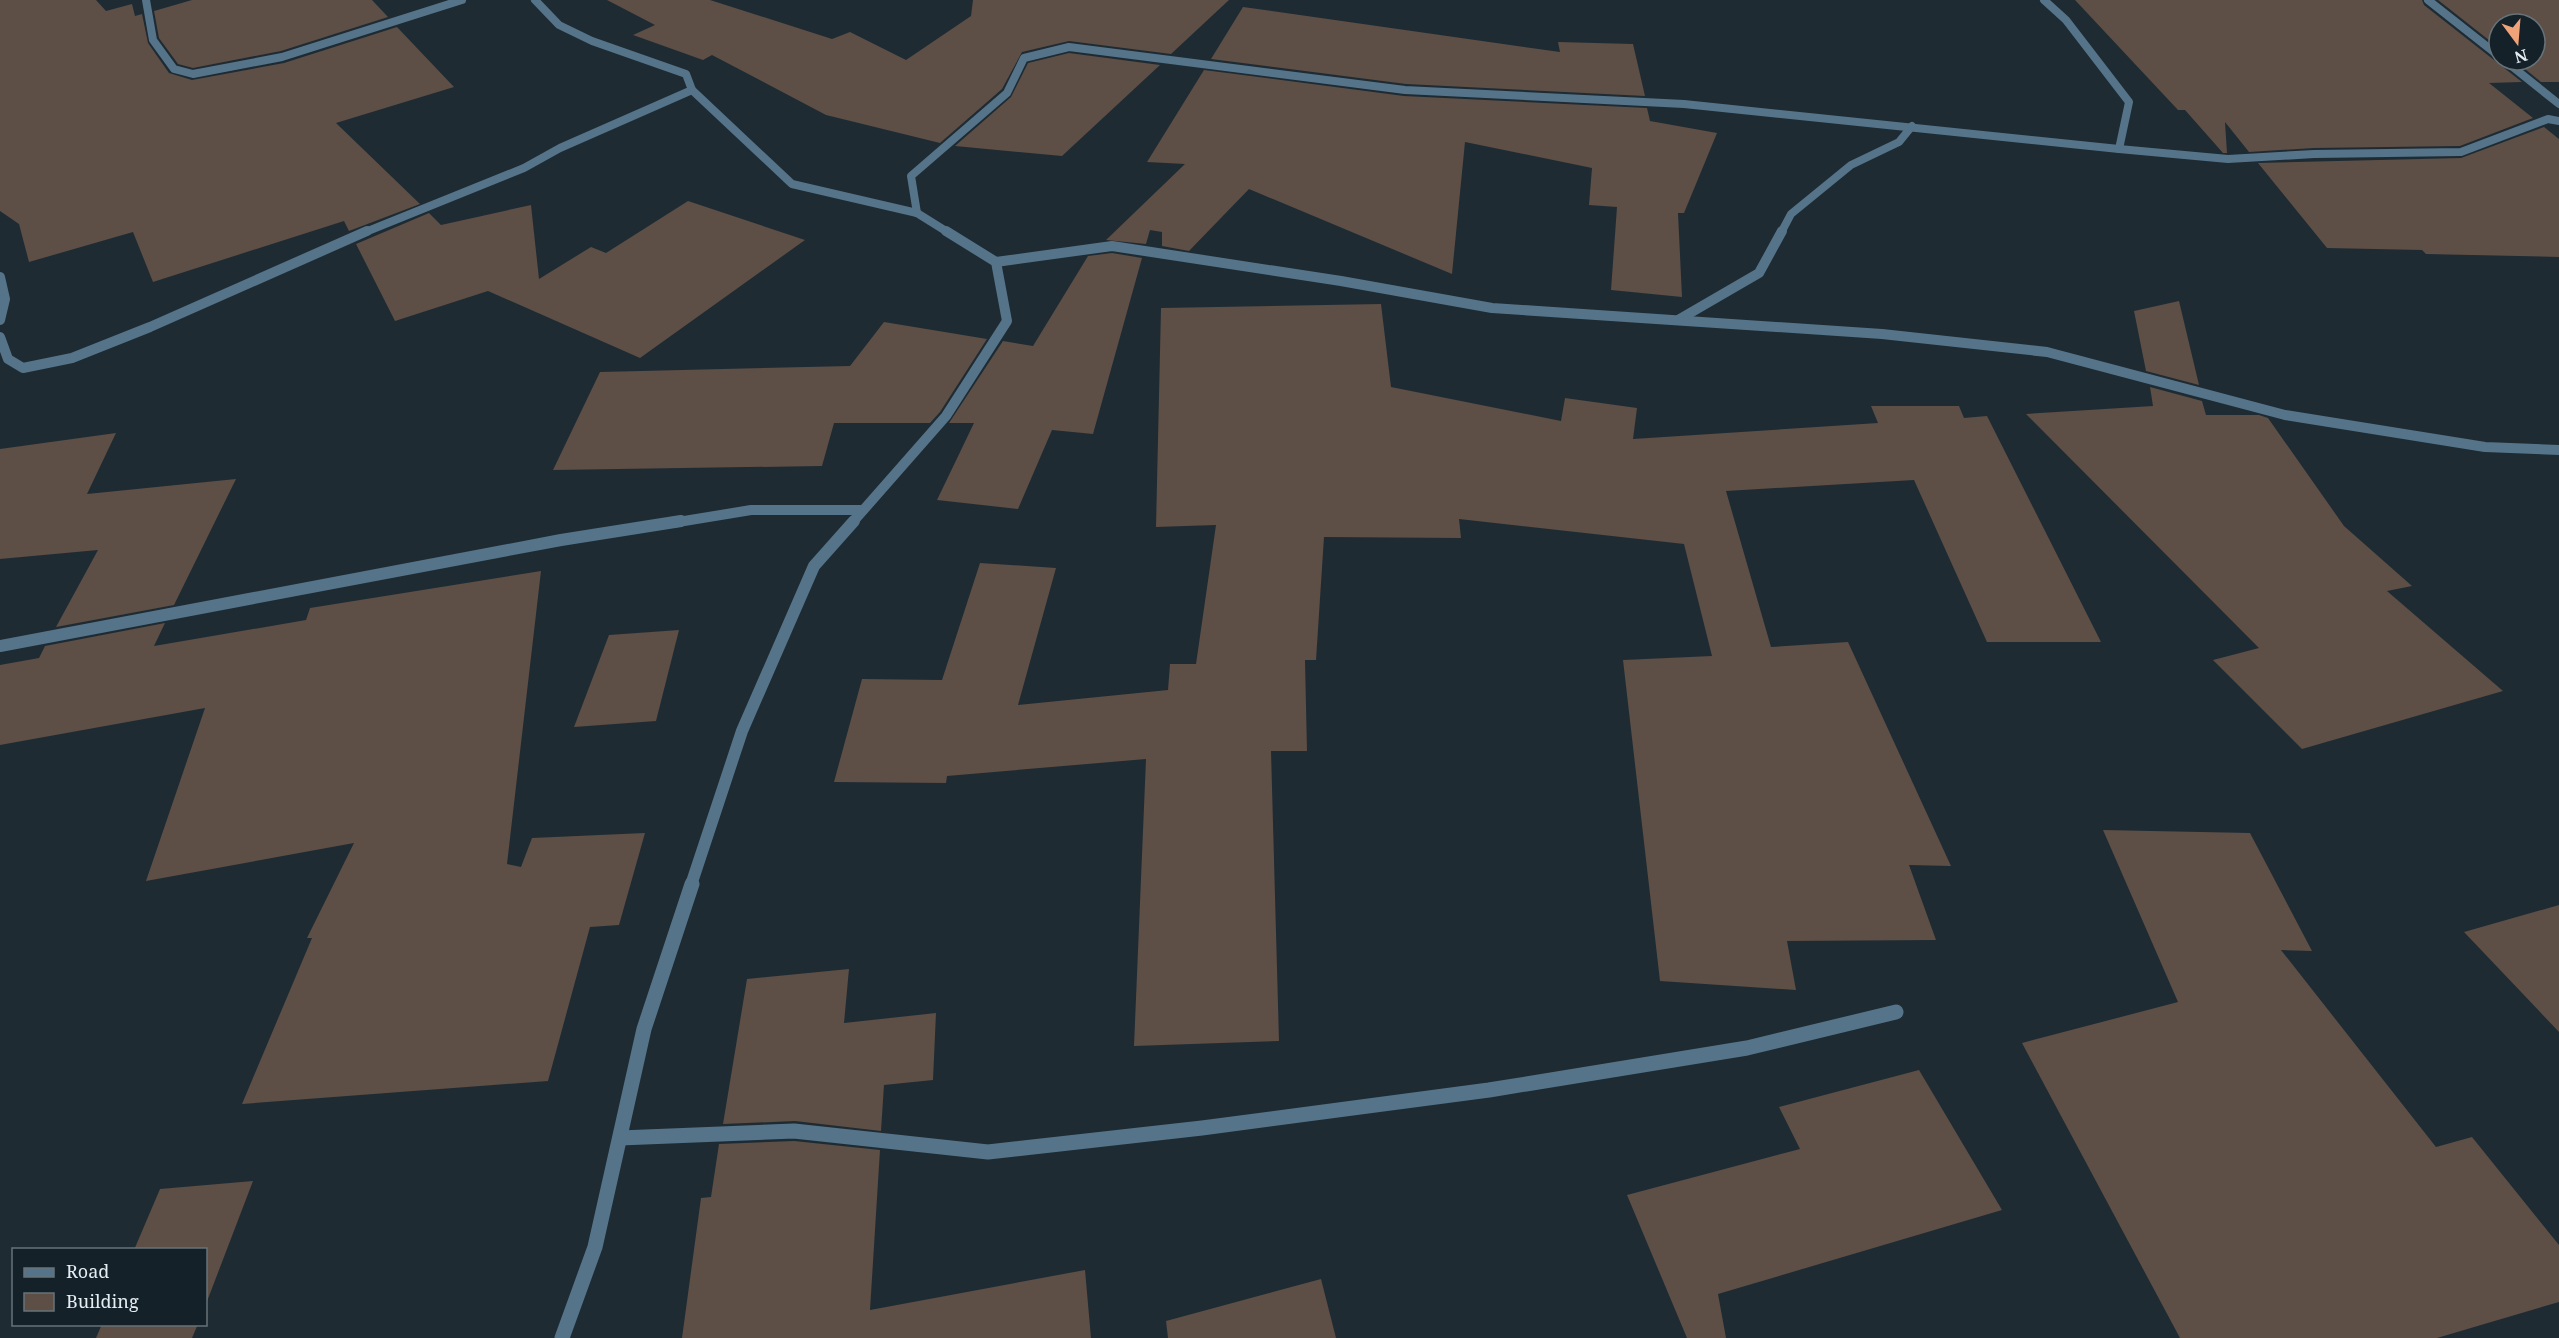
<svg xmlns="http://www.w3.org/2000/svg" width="2559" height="1338" viewBox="0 0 2559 1338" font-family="'Noto Serif',serif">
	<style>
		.building { fill: #5d4e46 }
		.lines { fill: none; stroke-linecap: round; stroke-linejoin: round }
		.minor-far3 { stroke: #557489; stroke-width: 8 }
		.minor-far2 { stroke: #557489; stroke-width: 10 }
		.minor-far1 { stroke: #557489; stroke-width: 12 }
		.minor { stroke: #557489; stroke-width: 15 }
	</style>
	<rect width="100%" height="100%" fill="#1e2b33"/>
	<g class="building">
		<polygon points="0,0 96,0 106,11 132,4 135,16 142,14 148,43 169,73 192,80 284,63 397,27 454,87 336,123 420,204 349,231 344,221 153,282 133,232 29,262 19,224 0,211"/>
		<polygon points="192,0 372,0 388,17 281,51 193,68 178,64 159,38 154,11"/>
		<polygon points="607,0 710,0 832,39 850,32 906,60 971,16 973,0 1229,0 1171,54 1069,41 1022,52 1002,89 940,143 826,115 712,55 703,60 633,35 655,25"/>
		<polygon points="2075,0 2422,0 2424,5 2522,82 2489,83 2533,118 2460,146 2314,148 2249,152 2225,122 2227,153 2223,153 2185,110 2178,110"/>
		<polygon points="2438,0 2559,0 2559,82 2541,82 2514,60 2535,60 2535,24 2499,24 2499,48"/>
		<polygon points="1243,7 1560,52 1558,42 1633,44 1645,96 1406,84 1211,59"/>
		<polygon points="1069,53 1160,65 1062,156 955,146 1011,97 1028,63"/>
		<polygon points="1204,70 1404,96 1647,108 1650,121 1717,133 1684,213 1678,213 1682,297 1611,290 1617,207 1589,205 1592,168 1465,142 1452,274 1249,189 1189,251 1162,246 1162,232 1150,230 1146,244 1106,240 1185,164 1147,162"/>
		<polygon points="2544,127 2559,139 2559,257 2426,254 2422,250 2327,248 2258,163 2461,158"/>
		<polygon points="688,201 805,240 640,358 488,291 395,321 356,244 429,213 441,225 531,205 539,279 591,247 606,253"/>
		<polygon points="1112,253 1142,258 1093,434 1052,430 1018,509 937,500 974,423 949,423 1003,341 1033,346 1088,256"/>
		<polygon points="2179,301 2199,385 2146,371 2134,311"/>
		<polygon points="1381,304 1391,387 1561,421 1565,398 1637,408 1633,439 1878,423 1871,406 1959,406 1964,418 1987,416 2101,642 1987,642 1914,480 1726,491 1771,647 1848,642 1951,866 1909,865 1936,940 1787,941 1796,990 1660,981 1623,660 1712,656 1684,544 1459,519 1461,538 1324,537 1316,660 1305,660 1307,751 1271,751 1279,1041 1134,1046 1146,759 947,776 946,783 834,782 862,679 942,680 980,563 1056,568 1018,705 1168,690 1170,664 1196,664 1216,525 1156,527 1161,308"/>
		<polygon points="884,322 987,339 940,412 930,423 834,423 822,466 553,470 600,372 850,366"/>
		<polygon points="2150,387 2202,401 2206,415 2259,415 2268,418 2344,526 2412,586 2387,591 2503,691 2302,749 2213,660 2259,648 2026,414 2153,406"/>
		<polygon points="116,433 87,494 236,479 174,605 56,627 98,550 0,559 0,449"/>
		<polygon points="541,571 507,864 521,867 532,838 645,833 619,925 590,927 548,1081 242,1104 312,938 307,938 354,843 146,881 205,708 0,745 0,665 39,658 45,646 165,623 154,646 306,620 310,608"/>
		<polygon points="679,630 656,721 574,727 609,635"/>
		<polygon points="2103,830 2250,833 2312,951 2281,950 2436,1147 2472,1137 2559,1245 2559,1302 2437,1338 2180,1338 2022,1043 2178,1002"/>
		<polygon points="2559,905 2559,1032 2464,932"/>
		<polygon points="849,969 844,1023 936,1013 933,1080 884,1085 881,1131 795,1121 723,1124 747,979"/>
		<polygon points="1919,1070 2002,1210 1718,1294 1726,1338 1687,1338 1627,1195 1800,1149 1779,1107"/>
		<polygon points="794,1141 880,1150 870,1310 1085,1270 1091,1338 682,1338 701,1198 711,1197 719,1144"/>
		<polygon points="253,1181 206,1304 206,1250 134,1250 160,1189"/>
		<polygon points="1321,1279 1336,1338 1168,1338 1166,1321"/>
		<polygon points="102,1324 198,1324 192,1338 96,1338"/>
	</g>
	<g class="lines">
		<g class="minor-far3">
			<polyline points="146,0 153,40 174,69 193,74 282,57 462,0"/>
			<polyline points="2428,0 2499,56"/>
			<polyline points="2504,60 2559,104"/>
			<polyline points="692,90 792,184 917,213 949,233"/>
			<polyline points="2119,149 2228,159 2314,154 2461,152 2548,119 2559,121"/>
			<polyline points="917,213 911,176 1007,93 1024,58 1069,47 1405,90 1684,104 2119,149 2129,102 2066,20 2044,0"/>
			<polyline points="363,233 524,168 560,148 692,90 686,74 592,41 559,25 535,0"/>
			<polyline points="1781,233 1791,214 1851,165 1899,142 1912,126"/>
		</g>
		<g class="minor-far2">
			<polyline points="996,262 1112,246 1341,281 1492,308 1882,334 2047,352 2285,415 2485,447 2559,450"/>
			<polyline points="0,277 5,299 0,320"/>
			<polyline points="1678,320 1759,273 1782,231"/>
			<polyline points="0,337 8,359 23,368 72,358 150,327 367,231"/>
			<polyline points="672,523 751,510 863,510"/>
			<polyline points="852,523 946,416 1007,321 996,262 946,231"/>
		</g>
		<g class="minor-far1">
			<polyline points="0,646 561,540 681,521"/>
			<polyline points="691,885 742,731 814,566 854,521"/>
		</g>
		<g class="minor">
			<polyline points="620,1138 794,1131 988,1152 1202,1128 1489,1090 1747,1048 1896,1012"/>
			<polyline points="562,1338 595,1247 644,1029 692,884"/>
		</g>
	</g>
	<rect x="12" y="1248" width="195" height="78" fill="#142129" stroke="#677379" stroke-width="1.5"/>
	<rect x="24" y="1268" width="30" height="9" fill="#557489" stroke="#677379" stroke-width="1.5"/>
	<text x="66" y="1278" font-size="18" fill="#e4edf2">Road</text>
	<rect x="24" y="1293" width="30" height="18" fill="#5d4e46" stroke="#677379" stroke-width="1.5"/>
	<text x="66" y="1308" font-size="18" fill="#e4edf2">Building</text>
	<g transform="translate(2517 42) rotate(164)"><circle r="28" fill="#142129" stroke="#677379" stroke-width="1.5"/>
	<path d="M0-4.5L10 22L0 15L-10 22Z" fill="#f0a279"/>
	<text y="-9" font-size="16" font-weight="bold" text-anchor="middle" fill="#e4edf2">N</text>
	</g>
</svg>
